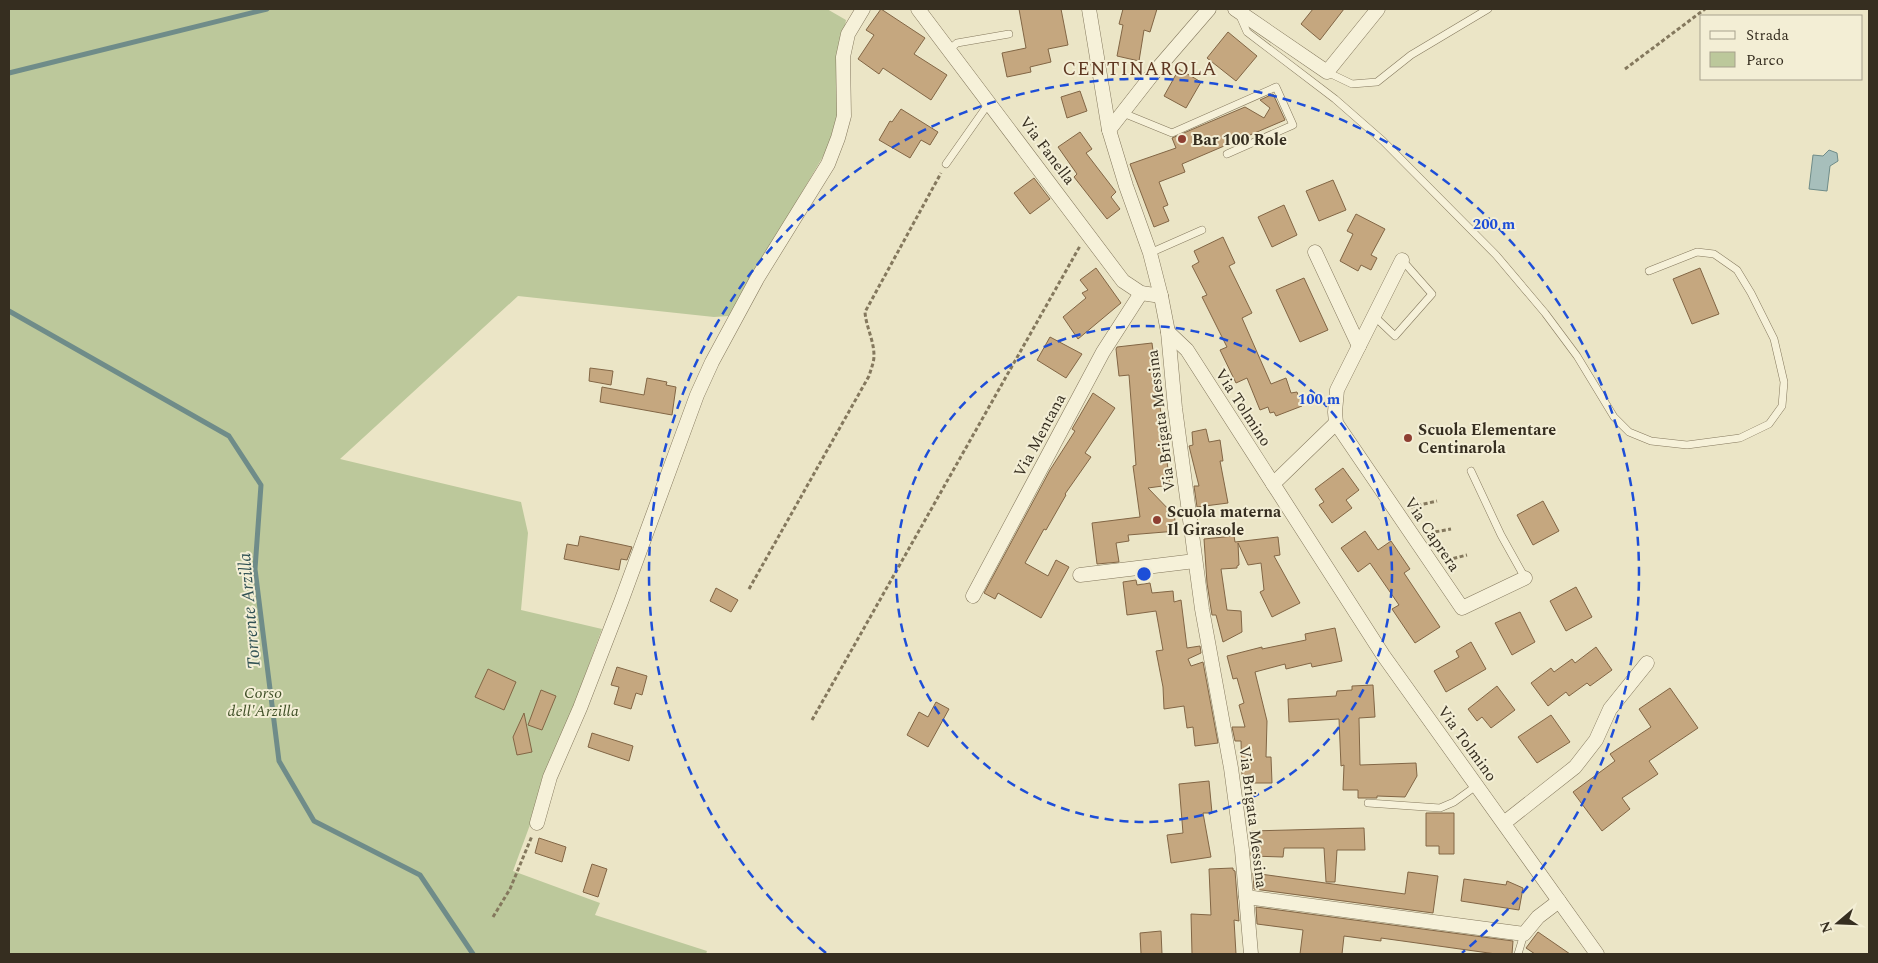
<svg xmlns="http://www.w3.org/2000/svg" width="1878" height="963" viewBox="0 0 1878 963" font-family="Spectral,serif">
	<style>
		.green { fill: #bcc89b }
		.water { fill: #a7bfbb; stroke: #6f8c89 }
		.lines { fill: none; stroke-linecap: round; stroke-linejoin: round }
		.stream { stroke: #6f8c89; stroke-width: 5 }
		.building { fill: #c5a77f; stroke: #826645 }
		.lane-casing { stroke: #84785d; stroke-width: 8 }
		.street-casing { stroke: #84785d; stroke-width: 15 }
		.path { stroke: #84785d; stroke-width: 3; stroke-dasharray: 4 2.5; stroke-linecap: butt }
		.lane { stroke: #f6f1d9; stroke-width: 7 }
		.street { stroke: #f6f1d9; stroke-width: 14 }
		.ring { fill: none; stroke: #1d4ed8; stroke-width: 2.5; stroke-dasharray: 9 6 }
		.poi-dot { fill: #8e3f32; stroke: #f3eed5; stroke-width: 2 }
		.labels { text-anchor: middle; stroke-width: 4; stroke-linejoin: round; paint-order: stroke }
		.poi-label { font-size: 16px; font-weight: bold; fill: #362e20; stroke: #f3eed5; text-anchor: start }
		.street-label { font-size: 16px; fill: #362e20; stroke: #f3eed5 }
		.park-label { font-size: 16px; font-style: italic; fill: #415128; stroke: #f3eed5 }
		.water-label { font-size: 18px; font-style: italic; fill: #305154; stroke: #f3eed5 }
		.quarter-label { font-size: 19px; letter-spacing: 1px; fill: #5f3823; stroke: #f3eed5 }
		.centre { fill: #1d4ed8; stroke: #f3eed5; stroke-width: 2.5 }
		.ring-label { font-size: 15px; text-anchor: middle; font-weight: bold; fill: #1d4ed8; stroke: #f3eed5; stroke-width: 4; stroke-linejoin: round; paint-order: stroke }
	</style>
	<rect width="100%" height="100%" fill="#ebe5c6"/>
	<polygon class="green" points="9,9 827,9 846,20 838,65 841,100 828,148 729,316 714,317 518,296 340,459 521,502 528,533 521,610 602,629 513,871 600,903 595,915 707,951 706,954 9,954"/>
	<polygon class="water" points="1829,150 1837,153 1838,161 1830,166 1827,191 1809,189 1813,155 1823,156"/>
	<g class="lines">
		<g class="stream">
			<polyline points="9,73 267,9"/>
			<polyline points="9,311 229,436 261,485 255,569 279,761 314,821 420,875 473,954"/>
		</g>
	</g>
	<g class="building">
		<polygon points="881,9 925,38 914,54 947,75 931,100 883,68 879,74 858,59 874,35 866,30"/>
		<polygon points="1019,9 1061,9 1068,45 1048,49 1051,62 1030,67 1031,72 1007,77 1002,53 1026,48"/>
		<polygon points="1123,9 1157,9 1150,32 1144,30 1139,61 1117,56 1123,25 1119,24"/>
		<polygon points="1313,9 1344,9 1320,40 1301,24"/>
		<polygon points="1228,32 1257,56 1236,81 1207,58"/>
		<polygon points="1179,69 1201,82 1186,108 1164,96"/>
		<polygon points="1080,91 1087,111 1067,118 1061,97"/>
		<polygon points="1273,94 1285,120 1182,164 1185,172 1159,182 1168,205 1163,207 1169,221 1154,227 1130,164 1176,148 1172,138 1245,107 1264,118 1270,108 1260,100"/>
		<polygon points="901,109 938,132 930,145 921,140 910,158 879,140 890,121 892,122"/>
		<polygon points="1080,132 1092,149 1086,153 1116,192 1111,197 1120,209 1107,219 1074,177 1077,174 1058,147"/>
		<polygon points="1034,178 1050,199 1030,214 1014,193"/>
		<polygon points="1333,180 1346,210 1319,221 1306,191"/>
		<polygon points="1284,205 1297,235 1272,247 1258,217"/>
		<polygon points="1356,214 1385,229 1371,255 1377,258 1371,270 1361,265 1358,271 1340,261 1353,234 1347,231"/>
		<polygon points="1223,237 1235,263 1229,266 1252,313 1242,318 1271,384 1286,378 1291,393 1297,392 1302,406 1276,416 1274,412 1270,413 1268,407 1260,410 1247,378 1236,383 1220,350 1227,347 1202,297 1207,295 1192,266 1199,262 1194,251"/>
		<polygon points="1096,268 1121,303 1078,339 1063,317 1086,298 1082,293 1088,290 1080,280"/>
		<polygon points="1700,268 1719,314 1692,324 1673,279"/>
		<polygon points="1304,278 1328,330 1300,342 1276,290"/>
		<polygon points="1050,337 1082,354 1066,378 1037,360"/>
		<polygon points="1152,343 1170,485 1148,488 1174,515 1177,531 1128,535 1129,541 1116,543 1119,562 1097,564 1092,523 1140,517 1133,466 1136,465 1129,375 1119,376 1116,349 1117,347"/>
		<polygon points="590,368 613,371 611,385 589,381"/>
		<polygon points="647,378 667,382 666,385 676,387 672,415 600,402 602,387 644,395"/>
		<polygon points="1093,393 1115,408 1085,453 1091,457 1065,494 1066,495 1046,530 1044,529 1025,563 1048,576 1056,560 1069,567 1041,618 998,593 995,599 984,593 1050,470 1075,431 1072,429"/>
		<polygon points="1206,429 1209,442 1220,440 1223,461 1220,461 1228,503 1197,507 1194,486 1199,486 1189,446 1193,445 1192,432"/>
		<polygon points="1343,468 1359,490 1346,500 1352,508 1332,523 1319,505 1324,502 1315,489"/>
		<polygon points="1543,501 1559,531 1533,545 1517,515"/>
		<polygon points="1365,531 1378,550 1391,541 1410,569 1404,573 1440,627 1415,643 1392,609 1399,605 1370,563 1358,572 1341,548"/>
		<polygon points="580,536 623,545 632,547 627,560 621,559 619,570 564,559 567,544 578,546"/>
		<polygon points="1234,536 1235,542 1278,537 1280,555 1274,556 1300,603 1272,617 1260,592 1264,590 1261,563 1248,565 1238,543 1239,565 1237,566 1237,568 1221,569 1227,610 1241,611 1242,632 1223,642 1216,615 1212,615 1207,583 1204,539"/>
		<polygon points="1136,580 1137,585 1150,583 1152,593 1173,591 1174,602 1181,600 1187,648 1200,646 1201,653 1188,659 1191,666 1203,662 1218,743 1195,746 1193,727 1187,728 1184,706 1164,709 1163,687 1156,651 1163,650 1156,611 1127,615 1123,582"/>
		<polygon points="1576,587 1592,617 1566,631 1550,601"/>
		<polygon points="716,588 738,600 731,612 710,601"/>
		<polygon points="1520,612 1535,642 1512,655 1495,623"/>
		<polygon points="1335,628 1342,661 1312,667 1311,663 1286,669 1285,664 1255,672 1267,721 1266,757 1271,757 1272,783 1251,783 1251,775 1242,776 1241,741 1235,741 1232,727 1245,727 1239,705 1244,703 1237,678 1233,679 1227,656 1262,647 1262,649 1306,640 1305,634"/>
		<polygon points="1471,642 1486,669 1446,692 1434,671 1459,657 1456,651"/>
		<polygon points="1596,647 1612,670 1590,686 1587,683 1569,696 1566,692 1548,706 1531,683 1551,668 1554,672 1572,659 1575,663"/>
		<polygon points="617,667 647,676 642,695 636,693 631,709 614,704 619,687 611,685"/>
		<polygon points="488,669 516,682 504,710 475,697"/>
		<polygon points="1373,685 1375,717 1359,718 1360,765 1416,763 1417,776 1405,797 1377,796 1377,798 1358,798 1358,790 1343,790 1344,765 1341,766 1339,719 1289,722 1288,699 1336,696 1337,691 1352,690 1352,686"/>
		<polygon points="1497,686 1515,710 1491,728 1482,717 1477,721 1468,709"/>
		<polygon points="1670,688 1698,728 1649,761 1658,774 1622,798 1630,809 1602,831 1573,792 1615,761 1610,754 1651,727 1639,709"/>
		<polygon points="541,690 556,696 542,730 528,725"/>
		<polygon points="936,702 949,709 928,747 907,735 919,712 928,717"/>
		<polygon points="524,713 532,752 517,755 513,737"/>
		<polygon points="1551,715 1570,742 1537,763 1518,737"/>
		<polygon points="592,733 633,746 629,761 588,747"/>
		<polygon points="1209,781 1212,813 1203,813 1211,857 1171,863 1167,835 1183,833 1179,784"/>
		<polygon points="1426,813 1454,813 1454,854 1439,854 1439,846 1426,846"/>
		<polygon points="1364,828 1365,850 1337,850 1335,882 1326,882 1324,848 1284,848 1283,857 1251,856 1251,831"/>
		<polygon points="539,838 566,847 562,862 535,853"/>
		<polygon points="592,864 607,869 598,897 583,892"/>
		<polygon points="1233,868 1233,870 1235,871 1239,921 1234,920 1236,954 1192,954 1191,914 1211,915 1209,869"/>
		<polygon points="1408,872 1438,876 1433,913 1254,889 1253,873 1405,894"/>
		<polygon points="1464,879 1506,885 1507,881 1523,888 1519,910 1461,901"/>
		<polygon points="1256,907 1513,941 1512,954 1496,954 1381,938 1381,941 1344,936 1342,954 1300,954 1303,930 1257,924"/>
		<polygon points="1161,931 1162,954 1141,954 1140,933"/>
		<polygon points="1538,932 1570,954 1535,954 1526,948"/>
	</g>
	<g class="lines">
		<defs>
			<g id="lane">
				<polyline points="1240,16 1247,32 1335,99 1383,141 1496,255 1545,313 1577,356 1614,417 1629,432 1651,441 1687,445 1740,438 1769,424 1782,406 1784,382 1774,339 1751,293 1737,270 1714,254 1697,252 1649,271"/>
				<polyline points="950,49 957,43 1009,34"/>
				<polyline points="1327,72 1352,84 1377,82 1411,55 1488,9"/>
				<polyline points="1123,113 1172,133 1276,87 1293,125 1227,154"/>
				<polyline points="946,164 989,103"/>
				<polyline points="1150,253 1202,230"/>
				<polyline points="1374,316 1395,336 1432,294 1402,260"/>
				<polyline points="1471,471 1501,535 1525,578"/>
				<polyline points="1368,803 1440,808 1454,802 1476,786"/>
				<polyline points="1518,954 1524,934"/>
			</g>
			<g id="street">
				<polyline points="918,9 1123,281 1141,293 1161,296"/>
				<polyline points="1089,9 1109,130 1126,186 1150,253 1161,296 1168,332 1175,408 1202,609 1231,768 1242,850 1251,954"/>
				<polyline points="1235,9 1327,72 1378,9"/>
				<polyline points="1109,130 1152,75 1209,9"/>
				<polyline points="1315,252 1359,346"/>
				<polyline points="1402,260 1337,390 1335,412 1336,423 1462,608 1525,578"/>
				<polyline points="1168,332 1187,350 1383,655 1597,954"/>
				<polyline points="1273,484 1336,423"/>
				<polyline points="1080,575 1195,561"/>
				<polyline points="973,596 1103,352 1141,293"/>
				<polyline points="537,823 550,777 580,708 621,602 697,395 712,362 758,277 828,164 838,138 844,116 843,57 848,34 863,9"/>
				<polyline points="1504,823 1575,767 1596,740 1610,709 1647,663"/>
				<polyline points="1246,897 1524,934 1538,917 1559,901"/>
			</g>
		</defs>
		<use href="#lane" class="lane-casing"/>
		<use href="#street" class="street-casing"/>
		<g class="path">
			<polyline points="1625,69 1705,9"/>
			<polyline points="1411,507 1437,501"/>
			<polyline points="1429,533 1451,529"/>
			<polyline points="1447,560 1467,555"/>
			<path d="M749,589L869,376C871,369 874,362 874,356C874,340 866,327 865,312L941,173"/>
			<polyline points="812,720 1080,246"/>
			<polyline points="493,917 510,889 532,836"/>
		</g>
		<use href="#lane" class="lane"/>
		<use href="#street" class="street"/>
	</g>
	<g class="ring">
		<circle cx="1144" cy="574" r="248"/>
		<path d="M826 953A495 495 0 1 1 1462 953"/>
	</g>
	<g class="poi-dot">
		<circle cx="1182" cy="139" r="5"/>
		<circle cx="1408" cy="438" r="5"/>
		<circle cx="1157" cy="520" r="5"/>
	</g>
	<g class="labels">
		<g class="poi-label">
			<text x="1192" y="145">Bar 100 Role</text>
			<text x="1418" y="435">Scuola Elementare<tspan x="1418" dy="18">Centinarola</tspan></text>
			<text x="1167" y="517">Scuola materna<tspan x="1167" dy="18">Il Girasole</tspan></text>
		</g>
		<g class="street-label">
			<text transform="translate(1048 150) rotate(53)" y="6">Via Fanella</text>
			<text transform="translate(1244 407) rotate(57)" y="6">Via Tolmino</text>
			<text transform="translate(1160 421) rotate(-97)" y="6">Via Brigata Messina</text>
			<text transform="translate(1039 435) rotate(-62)" y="6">Via Mentana</text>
			<text transform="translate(1433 534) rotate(56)" y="6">Via Caprera</text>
			<text transform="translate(1468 743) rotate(54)" y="6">Via Tolmino</text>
			<text transform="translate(1254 817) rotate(83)" y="6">Via Brigata Messina</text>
		</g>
		<g class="park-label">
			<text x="263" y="698">Corso<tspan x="263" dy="18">dell'Arzilla</tspan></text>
		</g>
		<g class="water-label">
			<text transform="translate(249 611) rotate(-95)" y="6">Torrente Arzilla</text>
		</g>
		<g class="quarter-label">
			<text x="1140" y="75">CENTINAROLA</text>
		</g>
	</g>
	<circle cx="1144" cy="574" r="8" class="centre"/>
	<g class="ring-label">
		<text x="1494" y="229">200 m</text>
		<text x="1319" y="404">100 m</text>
	</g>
	<rect width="1878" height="963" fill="none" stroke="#362e20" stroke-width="20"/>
	<rect x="1700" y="15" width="162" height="65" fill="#f3eed5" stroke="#a7a18d"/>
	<rect x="1710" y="31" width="25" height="8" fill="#f6f1d9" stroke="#a7a18d"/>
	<text x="1746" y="40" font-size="15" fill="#362e20">Strada</text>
	<rect x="1710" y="52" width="25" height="15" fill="#bcc89b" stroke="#a7a18d"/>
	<text x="1746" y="65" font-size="15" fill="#362e20">Parco</text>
	<g transform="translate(1838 923) rotate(251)" stroke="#f3eed5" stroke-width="4" paint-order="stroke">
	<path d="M0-4L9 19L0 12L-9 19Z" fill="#362e20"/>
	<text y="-8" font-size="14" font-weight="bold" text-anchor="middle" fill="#362e20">N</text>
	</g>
</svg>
